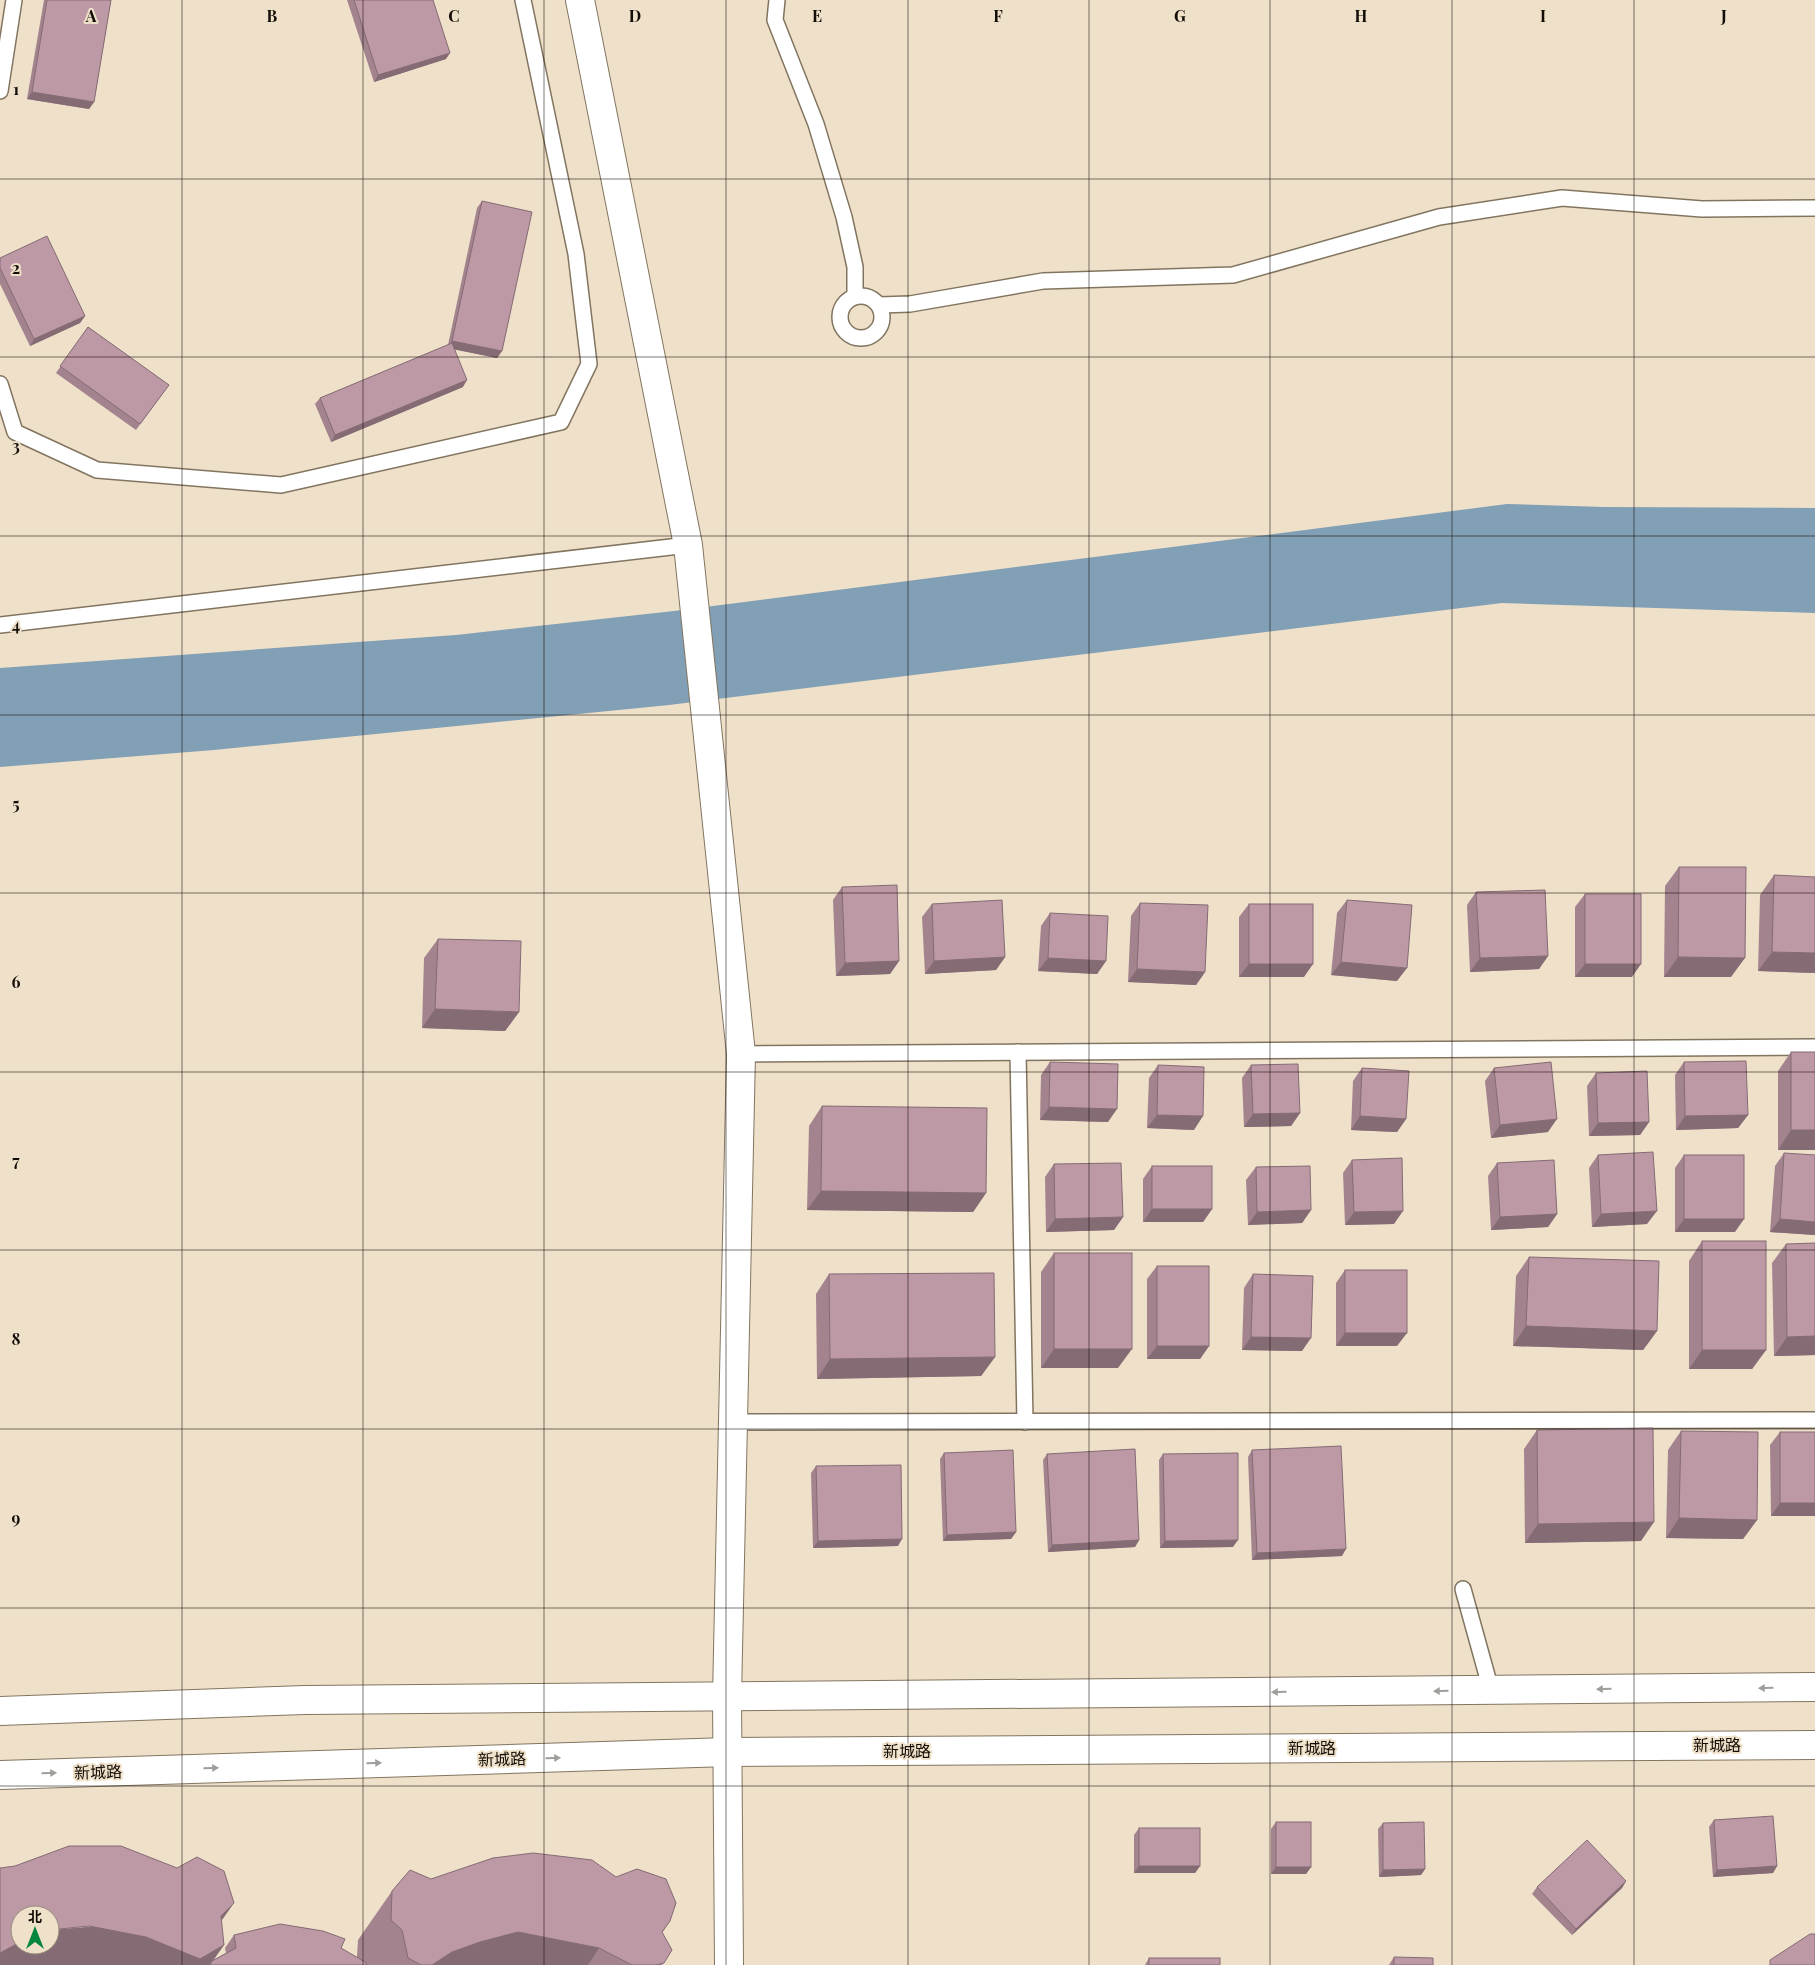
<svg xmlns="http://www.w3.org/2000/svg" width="1815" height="1965" viewBox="0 0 1815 1965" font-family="'Playfair Display','Noto Sans SC',serif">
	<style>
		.water { fill: #819fb5 }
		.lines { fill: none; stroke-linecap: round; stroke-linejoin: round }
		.lane-casing { stroke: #827560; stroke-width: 18 }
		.street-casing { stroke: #827560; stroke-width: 30 }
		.primary-casing { stroke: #827560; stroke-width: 30 }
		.lane { stroke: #fff; stroke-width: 15 }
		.street { stroke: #fff; stroke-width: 28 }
		.primary { stroke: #fff; stroke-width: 28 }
		.wall { fill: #a3848e }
		.shaded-wall { fill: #846b74 }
		.building { fill: #bd99a5; stroke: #846b74 }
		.oneway { fill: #a09e9b }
		.grid { fill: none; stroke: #120d06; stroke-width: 1; stroke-opacity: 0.55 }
		.labels { text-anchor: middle; stroke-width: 4; stroke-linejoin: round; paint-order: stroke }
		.street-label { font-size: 16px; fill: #120d06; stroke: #efe0c9 }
		.grid-label { font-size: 16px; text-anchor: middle; font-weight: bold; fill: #120d06; stroke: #efe0c9; stroke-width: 4; stroke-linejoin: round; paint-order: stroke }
	</style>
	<rect width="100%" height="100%" fill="#efe0c9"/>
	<polygon class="water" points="1507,504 1604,507 1815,508 1815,613 1502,603 669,705 214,750 0,767 0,668 456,635 674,611"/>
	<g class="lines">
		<defs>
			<g id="lane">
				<polyline points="777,0 775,20 816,124 844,217 855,267 855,296"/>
				<polyline points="0,91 14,0"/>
				<circle cx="861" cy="317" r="21"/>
				<polyline points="879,305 910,304 1043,281 1233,275 1439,217 1562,198 1702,209 1815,208"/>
				<polyline points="0,384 15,432 97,470 281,485 561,422 589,364 576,254 523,0"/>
				<polyline points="0,625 688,545"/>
				<polyline points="1018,1052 1025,1422"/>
				<polyline points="741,1054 1815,1047"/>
				<polyline points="733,1422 1815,1420"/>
				<polyline points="1463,1589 1491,1690"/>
			</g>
			<polyline id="street" points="580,0 688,545 741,1054 727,1697 729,1965"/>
			<g id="primary">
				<polyline points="0,1711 305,1700 1815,1687"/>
				<polyline points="0,1775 728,1752 1815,1745"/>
			</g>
		</defs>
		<use href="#lane" class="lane-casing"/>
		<use href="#street" class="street-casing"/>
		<use href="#primary" class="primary-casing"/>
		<use href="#lane" class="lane"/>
		<use href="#street" class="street"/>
		<use href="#primary" class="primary"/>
	</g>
	<g class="wall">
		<polygon points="44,0 111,0 94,102 89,109 27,99"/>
		<polygon points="347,0 433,0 446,59 374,82"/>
		<polygon points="482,201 502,351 497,358 454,349 463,387 331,442 315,404 320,398 448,345 477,208"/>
		<polygon points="0,258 85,316 80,323 30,346 0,284"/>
		<polygon points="88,327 169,385 136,430 56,373"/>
		<polygon points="1679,867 1731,977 1664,977 1665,886"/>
		<polygon points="1774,875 1815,973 1758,971 1760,895"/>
		<polygon points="842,887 899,961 890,974 836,976 833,900"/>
		<polygon points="1476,892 1548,956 1539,969 1470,972 1467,905"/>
		<polygon points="1585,894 1632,977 1575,977 1575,907"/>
		<polygon points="1347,900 1397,981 1331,975 1337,913"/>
		<polygon points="1140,903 1205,972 1196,985 1128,982 1131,916"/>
		<polygon points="932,904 1005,957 996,970 925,974 922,917"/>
		<polygon points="1249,904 1304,977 1239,977 1239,917"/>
		<polygon points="1050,913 1106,961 1097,974 1038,971 1041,926"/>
		<polygon points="438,939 519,1012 505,1031 422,1028 424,958"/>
		<polygon points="1791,1052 1815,1150 1778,1150 1778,1071"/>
		<polygon points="1050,1062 1108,1122 1040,1120 1041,1075"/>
		<polygon points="1684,1062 1748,1115 1738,1128 1676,1130 1675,1075"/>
		<polygon points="1158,1065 1194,1130 1147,1128 1149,1078"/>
		<polygon points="1251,1065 1300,1113 1291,1126 1244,1127 1242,1078"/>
		<polygon points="1362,1068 1406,1119 1397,1132 1351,1130 1353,1081"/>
		<polygon points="1494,1068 1548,1132 1491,1138 1485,1081"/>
		<polygon points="1596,1073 1649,1122 1640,1135 1589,1136 1587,1086"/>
		<polygon points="822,1106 986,1193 973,1212 807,1210 809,1126"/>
		<polygon points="1784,1153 1815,1235 1770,1232 1775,1166"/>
		<polygon points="1598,1155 1647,1224 1592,1227 1589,1168"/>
		<polygon points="1684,1155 1735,1232 1675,1232 1675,1168"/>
		<polygon points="1352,1160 1394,1224 1345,1225 1343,1173"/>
		<polygon points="1497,1163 1557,1214 1548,1227 1491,1230 1488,1176"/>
		<polygon points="1054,1164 1123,1217 1114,1230 1046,1232 1045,1177"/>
		<polygon points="1152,1166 1212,1209 1203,1222 1143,1222 1143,1179"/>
		<polygon points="1256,1167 1311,1210 1302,1223 1248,1225 1246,1180"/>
		<polygon points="1702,1241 1766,1350 1752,1369 1689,1369 1689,1261"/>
		<polygon points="1786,1244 1815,1355 1774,1356 1772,1263"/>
		<polygon points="1054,1253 1118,1368 1041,1368 1041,1272"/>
		<polygon points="1529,1257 1657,1331 1643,1350 1513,1346 1516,1276"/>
		<polygon points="1157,1266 1209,1346 1200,1359 1147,1359 1147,1279"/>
		<polygon points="1345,1270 1397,1346 1336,1346 1336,1283"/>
		<polygon points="829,1274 995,1357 981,1376 817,1379 816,1294"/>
		<polygon points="1253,1274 1302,1351 1242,1350 1244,1288"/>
		<polygon points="1537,1430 1641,1541 1525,1543 1524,1449"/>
		<polygon points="1681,1431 1757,1520 1743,1539 1666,1538 1668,1450"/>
		<polygon points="1780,1432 1815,1432 1815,1516 1771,1516 1770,1445"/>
		<polygon points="1252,1450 1342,1556 1252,1560 1248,1457"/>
		<polygon points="944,1453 1016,1532 1011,1539 943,1541 940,1459"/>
		<polygon points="1047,1454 1139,1540 1135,1547 1048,1552 1043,1460"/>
		<polygon points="1163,1454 1233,1547 1160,1548 1159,1460"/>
		<polygon points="816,1466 898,1546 813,1548 811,1473"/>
		<polygon points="1714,1820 1777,1866 1773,1873 1713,1877 1709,1827"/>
		<polygon points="1276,1822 1311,1867 1306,1874 1271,1874 1271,1829"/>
		<polygon points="1383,1823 1425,1869 1421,1875 1379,1877 1378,1829"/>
		<polygon points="1139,1828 1200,1866 1195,1873 1134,1873 1134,1835"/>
		<polygon points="431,1879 670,1921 662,1933 672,1950 662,1965 0,1965 221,1920 224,1945 212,1961 226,1953 225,1948 234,1935 341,1948 357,1957 358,1940 392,1891"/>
		<polygon points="1626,1881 1622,1888 1572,1935 1532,1894 1537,1887"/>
		<polygon points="1394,1957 1433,1965 1389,1965"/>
		<polygon points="1149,1958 1220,1965 1145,1965"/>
	</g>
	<g class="shaded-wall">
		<polygon points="450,53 446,59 374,82 378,75"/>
		<polygon points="32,92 94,102 89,109 27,99"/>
		<polygon points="85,316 80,323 30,346 34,339"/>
		<polygon points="452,341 502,351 497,358 447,348"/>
		<polygon points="467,380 463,387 331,442 335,435"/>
		<polygon points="1772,952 1815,953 1815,973 1758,971"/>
		<polygon points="1548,956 1539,969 1470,972 1480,958"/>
		<polygon points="1005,957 996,970 925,974 934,961"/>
		<polygon points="1678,957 1745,958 1731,977 1664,977"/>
		<polygon points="1048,958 1106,961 1097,974 1038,971"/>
		<polygon points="899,961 890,974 836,976 845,963"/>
		<polygon points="1341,962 1407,968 1397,981 1331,975"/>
		<polygon points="1249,964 1313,964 1304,977 1239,977"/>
		<polygon points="1585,964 1641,964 1632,977 1575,977"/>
		<polygon points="1137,969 1205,972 1196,985 1128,982"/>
		<polygon points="435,1009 519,1012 505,1031 422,1028"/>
		<polygon points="1049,1107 1117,1109 1108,1122 1040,1120"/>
		<polygon points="1300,1113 1291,1126 1244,1127 1253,1114"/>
		<polygon points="1157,1115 1203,1116 1194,1130 1147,1128"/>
		<polygon points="1748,1115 1738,1128 1676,1130 1685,1116"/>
		<polygon points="1360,1116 1406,1119 1397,1132 1351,1130"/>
		<polygon points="1557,1119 1548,1132 1491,1138 1500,1125"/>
		<polygon points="1649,1122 1640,1135 1589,1136 1598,1123"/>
		<polygon points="1791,1130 1815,1130 1815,1150 1778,1150"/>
		<polygon points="821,1191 986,1193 973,1212 807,1210"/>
		<polygon points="1152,1209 1212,1209 1203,1222 1143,1222"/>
		<polygon points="1311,1210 1302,1223 1248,1225 1257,1212"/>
		<polygon points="1403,1211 1394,1224 1345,1225 1354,1212"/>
		<polygon points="1657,1211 1647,1224 1592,1227 1601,1214"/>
		<polygon points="1557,1214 1548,1227 1491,1230 1500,1217"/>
		<polygon points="1123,1217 1114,1230 1046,1232 1055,1219"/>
		<polygon points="1684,1219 1744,1219 1735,1232 1675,1232"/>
		<polygon points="1780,1219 1815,1222 1815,1235 1770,1232"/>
		<polygon points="1526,1326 1657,1331 1643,1350 1513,1346"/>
		<polygon points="1345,1333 1407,1333 1397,1346 1336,1346"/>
		<polygon points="1815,1336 1815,1355 1774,1356 1787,1337"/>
		<polygon points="1251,1337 1311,1338 1302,1351 1242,1350"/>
		<polygon points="1157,1346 1209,1346 1200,1359 1147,1359"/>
		<polygon points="1054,1349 1132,1349 1118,1368 1041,1368"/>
		<polygon points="1702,1350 1766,1350 1752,1369 1689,1369"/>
		<polygon points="995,1357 981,1376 817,1379 830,1359"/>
		<polygon points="1780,1503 1815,1503 1815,1516 1771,1516"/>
		<polygon points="1679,1518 1757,1520 1743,1539 1666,1538"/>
		<polygon points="1654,1522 1641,1541 1525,1543 1538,1524"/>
		<polygon points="1016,1532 1011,1539 943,1541 947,1535"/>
		<polygon points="902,1539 898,1546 813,1548 818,1541"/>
		<polygon points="1139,1540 1135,1547 1048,1552 1052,1545"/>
		<polygon points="1238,1540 1233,1547 1160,1548 1165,1541"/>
		<polygon points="1346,1549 1342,1556 1252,1560 1257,1553"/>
		<polygon points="1139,1866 1200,1866 1195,1873 1134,1873"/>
		<polygon points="1777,1866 1773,1873 1713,1877 1717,1870"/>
		<polygon points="1276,1867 1311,1867 1306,1874 1271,1874"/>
		<polygon points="1425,1869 1421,1875 1379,1877 1383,1870"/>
		<polygon points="1626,1881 1622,1888 1572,1935 1576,1929"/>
		<polygon points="234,1903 196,1957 224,1945 210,1965 0,1965 0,1953 20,1942 20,1945 50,1945 50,1930 221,1916"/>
		<polygon points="518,1932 599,1948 588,1965 432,1965 452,1952 480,1942"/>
	</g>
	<g class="building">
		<polygon points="47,0 111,0 94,102 32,92"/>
		<polygon points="354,0 433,0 450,53 378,75"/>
		<polygon points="482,201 532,212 502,351 452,341"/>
		<polygon points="47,236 85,316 34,339 0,268 0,258"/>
		<polygon points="88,327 169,385 140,424 60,366"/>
		<polygon points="452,343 467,380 335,435 320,398"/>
		<polygon points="1679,867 1746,867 1745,958 1678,957"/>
		<polygon points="1774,875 1815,877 1815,953 1772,952"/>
		<polygon points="897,885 899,961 845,963 842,887"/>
		<polygon points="1545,890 1548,956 1480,958 1476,892"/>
		<rect x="1585" y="894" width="56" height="70"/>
		<polygon points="1002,900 1005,957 934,961 932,904"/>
		<polygon points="1347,900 1412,905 1407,968 1341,962"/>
		<polygon points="1140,903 1208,905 1205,972 1137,969"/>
		<rect x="1249" y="904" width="64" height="60"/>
		<polygon points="1050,913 1108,916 1106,961 1048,958"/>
		<polygon points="438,939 521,941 519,1012 435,1009"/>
		<rect x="1791" y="1052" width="24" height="78"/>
		<polygon points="1746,1061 1748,1115 1685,1116 1684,1062"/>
		<polygon points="1050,1062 1118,1064 1117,1109 1049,1107"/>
		<polygon points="1551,1062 1557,1119 1500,1125 1494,1068"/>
		<polygon points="1298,1064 1300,1113 1253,1114 1251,1065"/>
		<polygon points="1158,1065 1204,1067 1203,1116 1157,1115"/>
		<polygon points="1362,1068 1409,1071 1406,1119 1360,1116"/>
		<polygon points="1647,1071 1649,1122 1598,1123 1596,1073"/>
		<polygon points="822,1106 987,1108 986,1193 821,1191"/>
		<polygon points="1653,1152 1657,1211 1601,1214 1598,1155"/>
		<polygon points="1784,1153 1815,1155 1815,1222 1780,1219"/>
		<rect x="1684" y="1155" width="60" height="64"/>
		<polygon points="1402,1158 1403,1211 1354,1212 1352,1160"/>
		<polygon points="1554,1160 1557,1214 1500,1217 1497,1163"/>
		<polygon points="1121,1163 1123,1217 1055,1219 1054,1164"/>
		<rect x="1152" y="1166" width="60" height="43"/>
		<polygon points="1310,1166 1311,1210 1257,1212 1256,1167"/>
		<rect x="1702" y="1241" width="64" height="109"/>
		<polygon points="1815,1243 1815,1336 1787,1337 1786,1244"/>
		<rect x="1054" y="1253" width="78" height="96"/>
		<polygon points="1529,1257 1659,1261 1657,1331 1526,1326"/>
		<rect x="1157" y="1266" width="52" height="80"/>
		<rect x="1345" y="1270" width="62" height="63"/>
		<polygon points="994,1273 995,1357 830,1359 829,1274"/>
		<polygon points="1253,1274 1313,1276 1311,1338 1251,1337"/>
		<polygon points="1653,1428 1654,1522 1538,1524 1537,1430"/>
		<polygon points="1681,1431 1758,1432 1757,1520 1679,1518"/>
		<rect x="1780" y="1432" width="35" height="71"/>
		<polygon points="1341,1446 1346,1549 1257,1553 1252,1450"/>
		<polygon points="1135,1449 1139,1540 1052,1545 1047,1454"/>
		<polygon points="1013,1450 1016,1532 947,1535 944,1453"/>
		<polygon points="1238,1453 1238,1540 1165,1541 1163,1454"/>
		<polygon points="901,1465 902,1539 818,1541 816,1466"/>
		<polygon points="1773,1816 1777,1866 1717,1870 1714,1820"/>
		<rect x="1276" y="1822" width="35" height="45"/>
		<polygon points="1424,1822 1425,1869 1383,1870 1383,1823"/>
		<rect x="1139" y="1828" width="61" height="38"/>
		<polygon points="1587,1840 1626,1881 1576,1929 1537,1887"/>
		<polygon points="69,1846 121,1846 177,1868 197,1857 224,1871 234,1903 221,1916 224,1945 200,1959 146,1937 89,1926 50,1930 50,1915 20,1915 20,1942 0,1953 0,1868 15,1866"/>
		<polygon points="533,1853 592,1860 616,1877 637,1869 666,1879 676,1903 670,1921 662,1932 672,1950 664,1963 656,1965 632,1965 599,1948 518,1932 480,1942 452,1952 432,1965 421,1965 408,1958 402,1930 391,1920 392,1891 410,1870 431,1879 493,1858"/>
		<polygon points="280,1924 323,1931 345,1939 341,1948 365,1962 367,1965 210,1965 212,1961 236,1948 234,1935"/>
		<polygon points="1810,1934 1815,1934 1815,1965 1770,1965 1770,1960"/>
		<polygon points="1394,1957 1433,1958 1433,1965 1394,1965"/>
		<rect x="1149" y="1958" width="71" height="7"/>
	</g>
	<defs><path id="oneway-solid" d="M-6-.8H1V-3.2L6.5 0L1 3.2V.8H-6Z" transform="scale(1.25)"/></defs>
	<g class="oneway">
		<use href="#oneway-solid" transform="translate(1766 1688) rotate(179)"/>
		<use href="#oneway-solid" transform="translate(1604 1689) rotate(179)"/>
		<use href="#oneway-solid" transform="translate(1441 1691) rotate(179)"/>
		<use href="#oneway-solid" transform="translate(1279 1692) rotate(179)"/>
		<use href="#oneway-solid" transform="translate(553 1758) rotate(-2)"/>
		<use href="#oneway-solid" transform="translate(374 1763) rotate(-2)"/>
		<use href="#oneway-solid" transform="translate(211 1768) rotate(-2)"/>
		<use href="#oneway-solid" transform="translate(49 1773) rotate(-2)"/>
	</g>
	<path class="grid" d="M182,0V1965M363,0V1965M544,0V1965M726,0V1965M908,0V1965M1089,0V1965M1270,0V1965M1452,0V1965M1634,0V1965M0,179H1815M0,357H1815M0,536H1815M0,715H1815M0,893H1815M0,1072H1815M0,1250H1815M0,1429H1815M0,1608H1815M0,1786H1815"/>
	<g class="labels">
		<g class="street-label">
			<text x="1717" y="1751">新城路</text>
			<text x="1312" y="1754">新城路</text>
			<text x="907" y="1757">新城路</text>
			<text transform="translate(502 1759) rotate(-2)" y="6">新城路</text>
			<text transform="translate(98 1772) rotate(-2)" y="6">新城路</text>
		</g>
	</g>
	<g class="grid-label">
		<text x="91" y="22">A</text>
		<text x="272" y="22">B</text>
		<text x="454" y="22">C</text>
		<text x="635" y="22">D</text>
		<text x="817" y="22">E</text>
		<text x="998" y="22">F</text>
		<text x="1180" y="22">G</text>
		<text x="1361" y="22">H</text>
		<text x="1543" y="22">I</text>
		<text x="1724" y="22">J</text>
		<text x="16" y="95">1</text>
		<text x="16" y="274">2</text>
		<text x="16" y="452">3</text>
		<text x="16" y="631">4</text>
		<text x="16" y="810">5</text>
		<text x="16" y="988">6</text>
		<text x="16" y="1167">7</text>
		<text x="16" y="1345">8</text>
		<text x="16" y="1524">9</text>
	</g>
	<g transform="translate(35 1930)"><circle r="24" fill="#efe0c9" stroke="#978c7b"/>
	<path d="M0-4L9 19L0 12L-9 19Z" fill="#048540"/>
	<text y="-8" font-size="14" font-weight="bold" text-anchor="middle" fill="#120d06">北</text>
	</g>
</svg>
